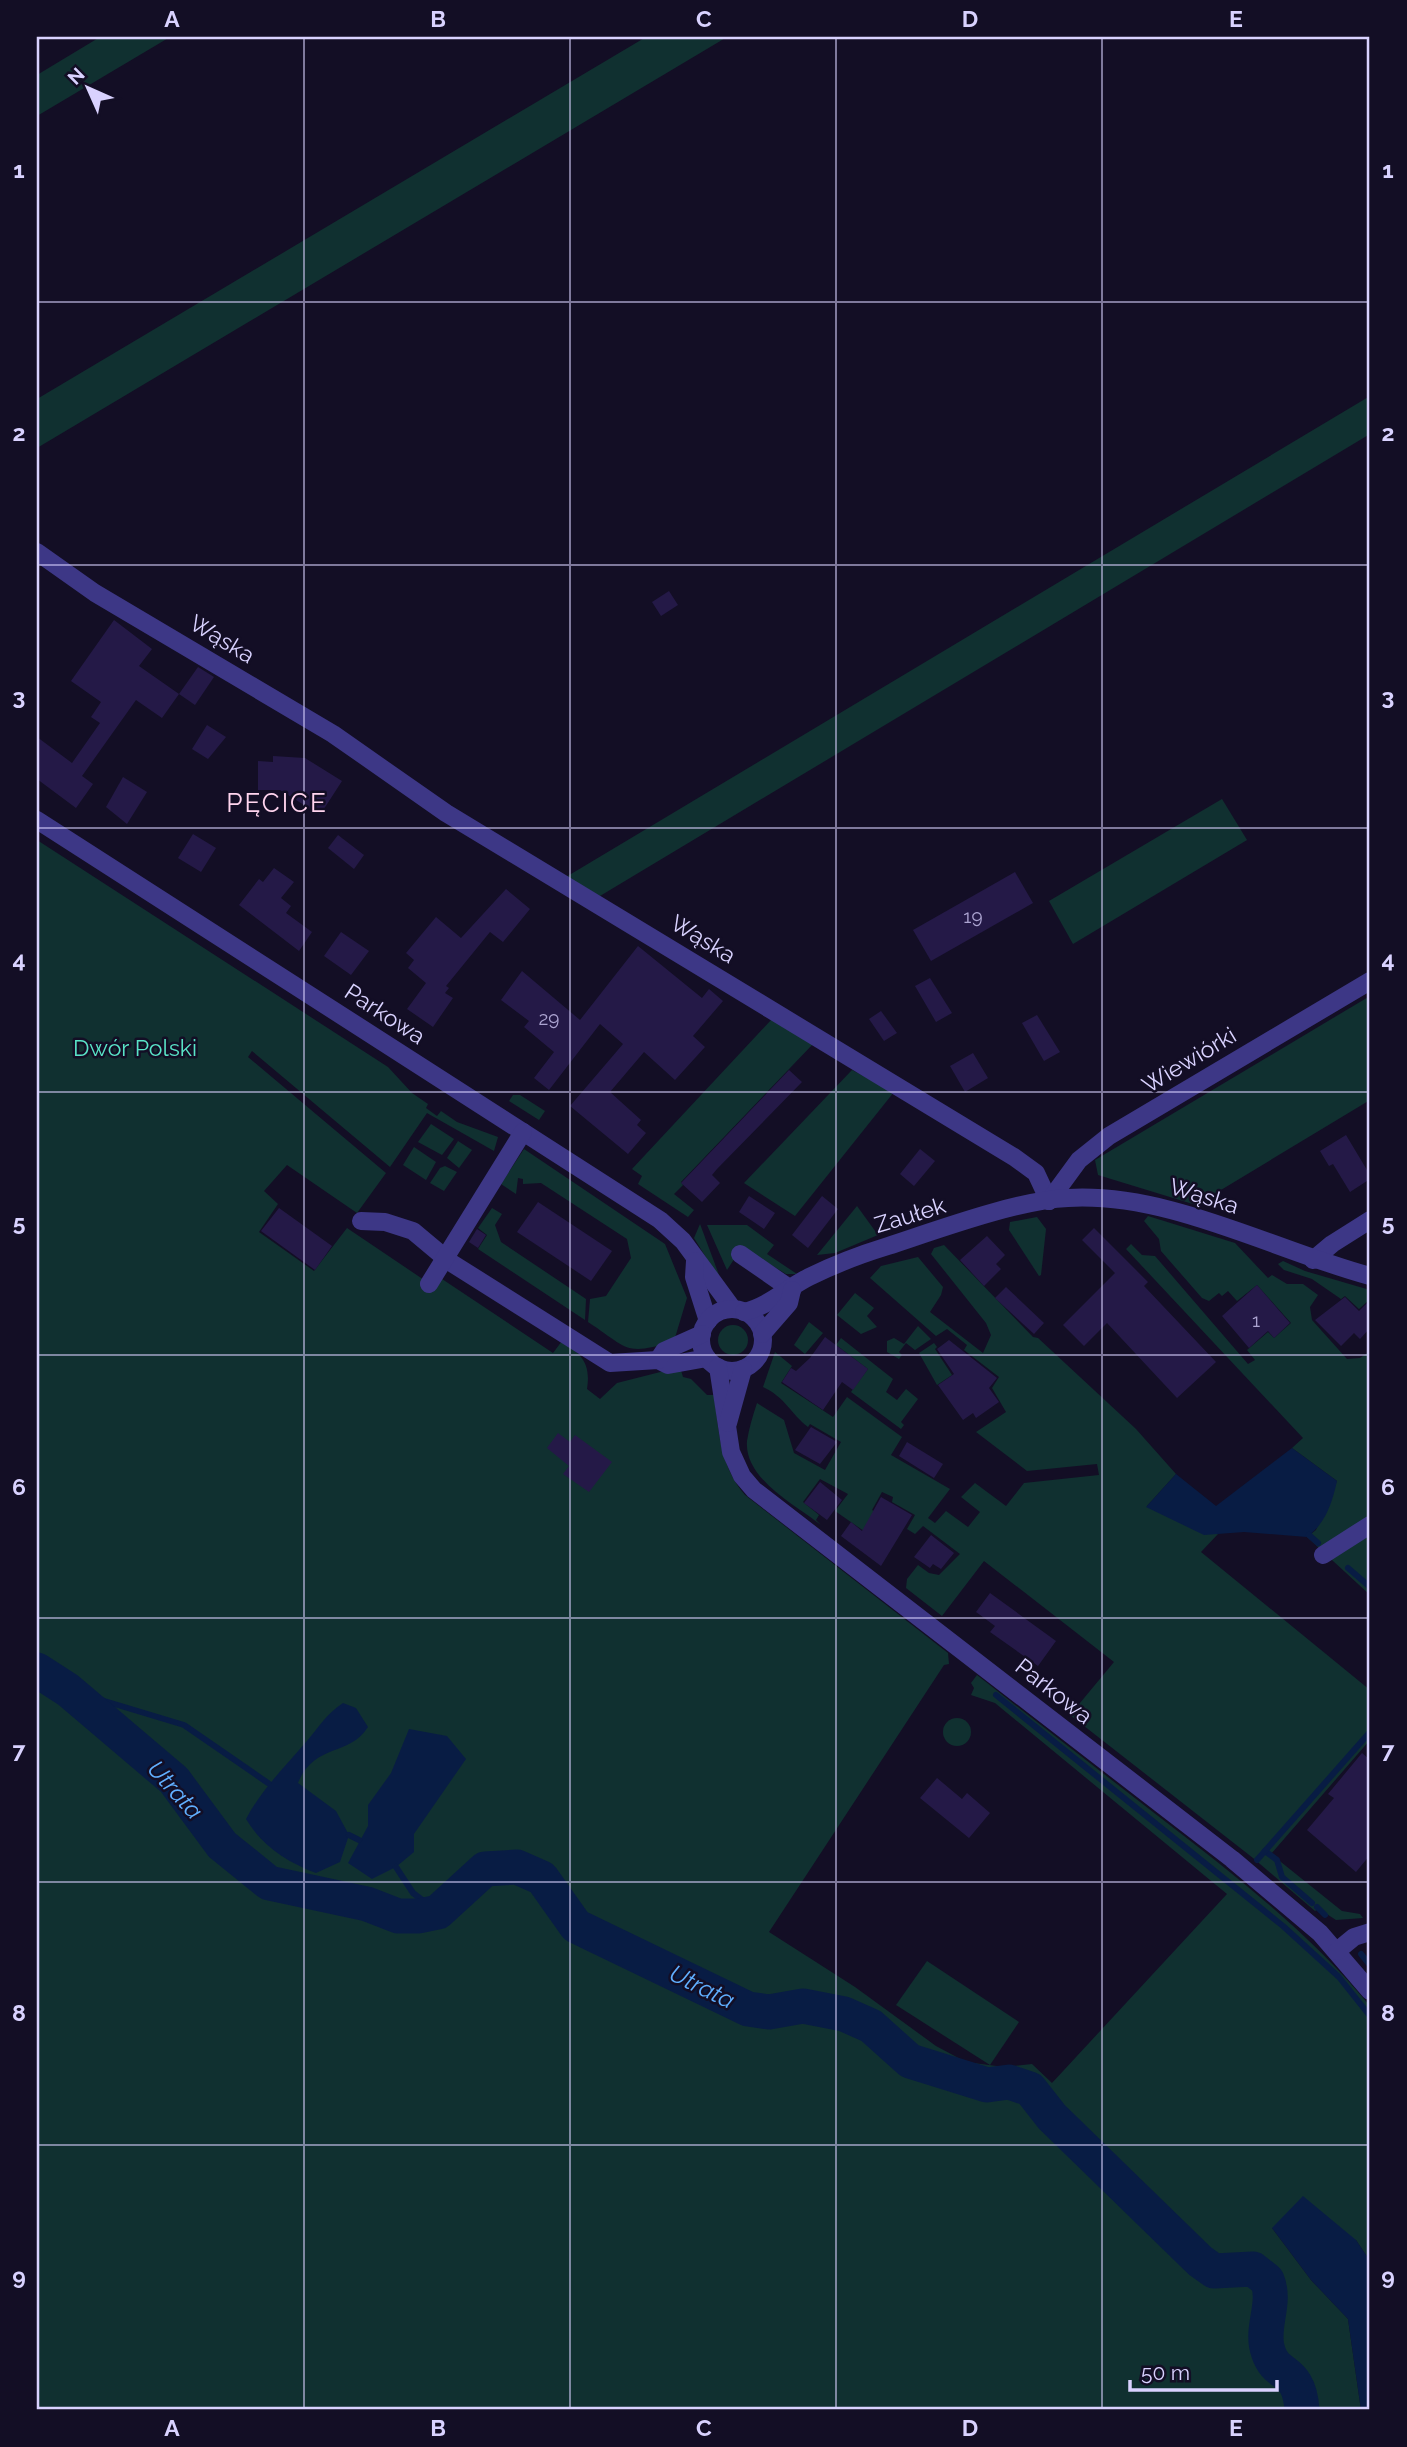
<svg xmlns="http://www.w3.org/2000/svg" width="1407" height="2447" viewBox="0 0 1407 2447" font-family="Raleway,sans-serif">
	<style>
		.green { fill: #103030 }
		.water { fill: #081c44 }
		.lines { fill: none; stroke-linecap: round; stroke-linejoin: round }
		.stream { stroke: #081c44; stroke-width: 6 }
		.river { stroke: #081c44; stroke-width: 35 }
		.building { fill: #241947 }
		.minor { stroke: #3d3786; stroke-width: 18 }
		.grid { fill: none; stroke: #d9d2ff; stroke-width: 2; stroke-opacity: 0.55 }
		.labels { text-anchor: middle; stroke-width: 5; stroke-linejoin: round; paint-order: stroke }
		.number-label { font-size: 19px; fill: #aca4d1 }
		.street-label { font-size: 23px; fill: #d9d2ff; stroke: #130e25 }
		.park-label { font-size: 23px; fill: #59e4c7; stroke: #130e25 }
		.water-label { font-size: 24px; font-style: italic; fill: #60afff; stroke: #130e25 }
		.quarter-label { font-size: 26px; letter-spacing: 2px; fill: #ffd4ee; stroke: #130e25 }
		.neatline { fill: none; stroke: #d9d2ff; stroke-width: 2.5 }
		.grid-label { font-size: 23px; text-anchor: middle; font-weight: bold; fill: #d9d2ff }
	</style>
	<rect width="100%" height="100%" fill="#130e25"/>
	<g class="green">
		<polygon points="100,37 170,37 37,116 37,75"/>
		<polygon points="646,37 727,37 37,448 37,399"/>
		<polygon points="1370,396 1370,434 600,896 566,877"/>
		<polygon points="1222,799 1247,840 1073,944 1049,901"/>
		<path d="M37,840L388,1067L412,1093L428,1104L426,1108L437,1116L441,1111L457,1122L498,1137L494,1151L427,1113L390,1167L252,1051L248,1057L386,1173L357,1213L287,1165L264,1191L278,1204L259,1232L314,1271L347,1228L436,1288L442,1279L553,1353L562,1341C582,1355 591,1363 587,1389L600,1399L617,1383L680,1367L683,1377L691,1379L707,1395H714C719,1432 720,1466 745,1495L948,1653L949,1664L944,1665L769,1932L855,1987L936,2046L966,2062L1004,2067L1032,2064L1052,2083L1227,1894L995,1703L971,1695L974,1688L971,1683L977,1675C1038,1723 1100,1771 1162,1819C1236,1876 1310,1933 1370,2006V2261L1356,2240L1272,2228L1311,2280L1348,2319L1361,2410H37Z"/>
		<polygon points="1370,996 1370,1100 1196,1205 1098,1175 1095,1160"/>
		<polygon points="772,1019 813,1044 681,1182 683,1185 674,1194 694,1210 688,1217 638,1184 642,1176 632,1169"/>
		<polygon points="852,1070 894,1092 795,1216 744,1183"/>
		<polygon points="513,1095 520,1095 545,1111 539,1120 509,1101"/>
		<polygon points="431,1124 454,1139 442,1155 418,1142"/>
		<polygon points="458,1141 472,1150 459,1168 447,1158"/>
		<polygon points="414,1147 436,1162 426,1180 403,1165"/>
		<path d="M524,1149L665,1244L687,1298L674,1341C624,1357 628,1348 588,1322L590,1299L606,1296L631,1258L627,1239L541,1183L523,1184V1179L518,1178L516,1194L501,1184Z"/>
		<polygon points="445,1166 457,1172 444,1191 430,1183 440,1168"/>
		<polygon points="857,1206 878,1235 835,1253 817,1255"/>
		<polygon points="492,1208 502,1214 495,1225 501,1242 586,1299 585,1320 478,1249 487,1235 478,1228"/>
		<polygon points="1148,1216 1235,1243 1268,1278 1272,1275 1287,1284 1303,1284 1318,1295 1310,1307 1312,1320 1347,1359 1360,1358 1370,1351 1370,1595 1307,1537 1316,1530 1337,1481 1292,1448 1303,1438 1126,1249 1131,1244 1142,1255 1155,1256 1248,1364 1255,1360 1247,1350 1268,1332 1274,1338 1291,1323 1257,1285 1237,1301 1228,1291 1222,1296 1219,1293 1209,1301 1202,1298 1161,1251 1159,1239 1144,1221"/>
		<polygon points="1037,1217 1046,1229 1041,1275 1039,1276 1009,1230 1010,1222"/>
		<polygon points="700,1224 722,1283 694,1238"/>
		<polygon points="707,1225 747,1225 774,1245 767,1254 797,1274 786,1274 742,1247 727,1270"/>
		<path d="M944,1245L1033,1337L1038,1338L1136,1429L1176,1474L1147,1506L1218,1534L1201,1552L1370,1690V1740L1271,1854L1342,1911L1360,1914L1363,1918L1336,1920L1319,1909L1315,1911L1253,1858L1070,1715L1114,1662L984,1561L942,1616L906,1588L907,1579L918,1565L929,1573L939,1575L960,1554L923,1526L915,1534L907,1529L915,1515L892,1502L893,1497L882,1492L872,1510L887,1519L874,1538L835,1511L848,1494L820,1479L803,1502L819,1515L816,1520L821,1525C796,1505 744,1479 747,1441C749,1428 753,1415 757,1403L784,1420L794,1453L825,1470L841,1442L810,1424L808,1427C791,1414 785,1397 763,1387L775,1352L792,1366L781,1383L833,1417L847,1397L902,1437L891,1455L950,1489L928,1518L935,1523L946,1511L968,1527L980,1512L961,1497L975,1483L1006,1506L1024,1483L1099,1475L1097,1464L1027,1471L976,1432L1006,1412L992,1388L999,1377L964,1350L967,1345L947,1329L936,1336L870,1278L881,1266L918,1257L943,1287L941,1295L930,1312L983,1353L991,1335L986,1323L931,1254L934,1248Z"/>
		<polygon points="1283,1261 1305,1271 1370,1290 1370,1303 1368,1301 1359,1309 1345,1296 1341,1299 1312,1279 1284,1270 1278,1264"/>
		<polygon points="855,1293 874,1308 867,1316 877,1327 861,1334 837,1315"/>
		<polygon points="809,1322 823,1333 805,1354 794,1345"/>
		<circle cx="733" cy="1340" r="15"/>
		<polygon points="918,1326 931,1339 915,1350 906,1343 899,1352 902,1355 899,1359 887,1352 887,1341 894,1338 904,1344"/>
		<polygon points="841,1338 893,1379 886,1392 897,1400 906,1389 918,1399 901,1422 904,1425 901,1429 851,1392 868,1369 836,1345"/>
		<polygon points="934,1343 937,1347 935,1349 952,1375 937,1385 919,1353"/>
		<circle cx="957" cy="1732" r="14"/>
		<polygon points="927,1961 1019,2022 990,2065 896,2005"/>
	</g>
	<g class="water">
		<path d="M1292,1448L1337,1481C1332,1503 1326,1523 1307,1537L1244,1532L1204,1535L1146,1507L1176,1474L1216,1506Z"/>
		<path d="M343,1703L356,1708L368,1727C349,1757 314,1743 298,1783L336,1811L349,1835L340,1862L316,1873C287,1862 262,1846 246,1819C262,1789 284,1768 306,1742C319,1727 326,1714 343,1703Z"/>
		<polygon points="409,1729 447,1736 466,1759 414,1834 414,1852 396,1867 372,1879 348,1863 368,1826 368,1805 391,1773"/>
		<polygon points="1303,2196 1356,2240 1370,2261 1370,2410 1361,2410 1348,2319 1311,2280 1272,2228"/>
	</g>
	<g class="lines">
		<g class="stream">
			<polyline points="1309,1535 1318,1543"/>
			<polyline points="1348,1568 1370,1587"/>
			<polyline points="68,1690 184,1725 268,1783"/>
			<polyline points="996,1695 1283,1926 1339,1977 1370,2016"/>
			<polyline points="349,1835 359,1840"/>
			<polyline points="1265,1851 1277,1860 1282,1877 1312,1903"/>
			<polyline points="1257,1860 1370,1732"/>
			<polyline points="396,1867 413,1893 438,1912"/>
			<polyline points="1317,1907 1325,1915"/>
			<polyline points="1361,1954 1370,1965"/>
		</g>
		<path class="river" d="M37,1670L68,1690L174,1780L222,1845L269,1883L367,1904L398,1916H419L438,1912L485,1869L517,1867L542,1878L576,1926L748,2009L769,2012L803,2006L844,2014L871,2026L910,2061L987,2085L1009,2082L1030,2089L1052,2117L1200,2261L1214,2271L1253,2269L1267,2280C1277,2303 1260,2328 1268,2351C1276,2379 1299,2366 1302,2410"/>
	</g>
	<g class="building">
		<polygon points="669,591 678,605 661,616 652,602"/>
		<polygon points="114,620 152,649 139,666 179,694 162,718 136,700 82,776 93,784 76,808 37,779 37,737 72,763 100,723 91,717 101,702 71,681"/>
		<polygon points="198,667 214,677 195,705 179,694"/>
		<polygon points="207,725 226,737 208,759 192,749"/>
		<polygon points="273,756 305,758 342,781 320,815 280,790 258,790 258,761 273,762"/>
		<polygon points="123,777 147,792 127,824 106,807"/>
		<polygon points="193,834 216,848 201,872 178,858"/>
		<polygon points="338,835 364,855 354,869 328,848"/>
		<polygon points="274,868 294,882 281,898 291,906 286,913 312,932 299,951 239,905 259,879 263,882"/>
		<polygon points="1015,872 1033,903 931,961 913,930"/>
		<polygon points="506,889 530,909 503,942 490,932 446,986 449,988 445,993 453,998 433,1027 407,1009 426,983 408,968 414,960 406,953 436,917 461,938"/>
		<polygon points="341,932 369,951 351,975 324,956"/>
		<polygon points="638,946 702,998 709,989 723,1001 693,1036 705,1047 675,1080 644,1052 610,1092 641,1120 637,1125 646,1133 628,1154 570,1106 623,1044 600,1024 549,1090 534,1078 554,1052 524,1027 529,1021 501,1000 522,971 580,1020"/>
		<polygon points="930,978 952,1013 936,1022 915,986"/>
		<polygon points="881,1011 897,1033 884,1041 869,1019"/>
		<polygon points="1037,1015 1060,1052 1044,1061 1022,1023"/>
		<polygon points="973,1053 988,1078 965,1092 950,1066"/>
		<polygon points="789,1070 802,1082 717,1169 712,1175 720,1183 702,1202 681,1183"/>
		<polygon points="1346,1135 1370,1175 1370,1179 1350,1192 1333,1164 1329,1166 1320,1151"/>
		<polygon points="920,1149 935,1161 914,1186 900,1174"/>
		<polygon points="749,1196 775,1213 764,1229 739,1212"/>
		<polygon points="822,1196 838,1209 808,1248 792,1235"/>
		<polygon points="538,1202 612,1251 591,1281 517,1232"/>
		<polygon points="279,1208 332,1246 315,1270 261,1231"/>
		<polygon points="1094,1228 1148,1282 1144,1286 1216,1362 1177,1398 1107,1323 1084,1346 1063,1325 1115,1273 1082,1240"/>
		<polygon points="477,1229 486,1235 478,1248 469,1242"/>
		<polygon points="987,1236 1005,1255 996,1264 1001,1269 984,1286 960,1260"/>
		<polygon points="1257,1285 1290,1323 1274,1338 1268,1331 1249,1348 1222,1316"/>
		<polygon points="1006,1287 1044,1323 1034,1334 995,1298"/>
		<polygon points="1345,1297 1359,1311 1370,1300 1370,1328 1360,1339 1354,1333 1341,1346 1315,1320"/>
		<polygon points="825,1337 868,1369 853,1390 842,1382 823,1410 782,1382 791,1368 796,1371 810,1358"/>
		<polygon points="949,1340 997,1378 989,1388 999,1402 976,1418 973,1413 963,1420 938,1385 954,1374 937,1349"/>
		<polygon points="811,1427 837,1442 820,1464 795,1450"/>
		<polygon points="558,1433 570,1442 575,1435 612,1462 589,1492 563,1474 569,1466 547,1448"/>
		<polygon points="907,1442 943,1464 934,1478 899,1456"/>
		<polygon points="820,1482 842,1500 827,1520 804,1503"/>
		<polygon points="881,1497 912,1515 881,1566 841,1536 851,1522 862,1531"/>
		<polygon points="931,1535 954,1553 941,1569 933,1564 930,1568 914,1557"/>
		<polygon points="990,1593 1056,1641 1038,1666 990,1632 995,1626 976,1612"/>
		<polygon points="1362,1753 1370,1760 1370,1855 1356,1872 1307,1830 1334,1798 1328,1794"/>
		<polygon points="937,1778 962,1799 967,1793 990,1813 969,1838 920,1798"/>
	</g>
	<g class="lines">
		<g class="minor">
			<polyline points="37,552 95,593 333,734 446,813 1014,1157 1036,1173 1049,1201"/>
			<polyline points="37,820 660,1220 683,1241 733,1309"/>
			<polyline points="1049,1201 1079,1160 1109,1136 1370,981"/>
			<polyline points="361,1221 385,1222 413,1231 450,1262 610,1363 658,1360 668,1365 707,1358"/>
			<polyline points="740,1254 792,1290"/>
			<polyline points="1313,1260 1332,1244 1370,1220"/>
			<polyline points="695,1261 694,1277 708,1321"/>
			<polyline points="429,1284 523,1132"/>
			<circle cx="732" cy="1340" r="31"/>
			<path d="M744,1312C769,1306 787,1288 809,1277C833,1265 862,1254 888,1246C937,1230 1018,1200 1068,1198C1169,1192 1273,1250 1370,1276"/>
			<polyline points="762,1334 789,1303 792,1290"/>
			<polyline points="658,1360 664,1351 702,1334"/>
			<polyline points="718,1367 731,1452 742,1476 754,1490 1232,1859 1320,1933 1370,1991"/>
			<polyline points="728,1423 743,1369"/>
			<polyline points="1323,1555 1370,1525"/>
			<polyline points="1337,1951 1354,1937 1370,1932"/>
		</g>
	</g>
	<path class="grid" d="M304,37V2410M570,37V2410M836,37V2410M1102,37V2410M37,302H1370M37,565H1370M37,828H1370M37,1092H1370M37,1355H1370M37,1618H1370M37,1882H1370M37,2145H1370"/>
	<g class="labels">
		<g class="number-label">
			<text x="973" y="923">19</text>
			<text x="549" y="1025">29</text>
			<text x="1256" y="1327">1</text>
		</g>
		<g class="street-label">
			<text transform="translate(222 639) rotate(31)" y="8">Wąska</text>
			<text transform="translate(703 939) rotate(31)" y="8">Wąska</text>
			<text transform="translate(385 1014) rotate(33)" y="8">Parkowa</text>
			<text transform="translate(1189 1060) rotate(-31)" y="8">Wiewiórki</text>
			<text transform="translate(1204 1196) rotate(17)" y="8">Wąska</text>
			<text transform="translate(910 1215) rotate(-17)" y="8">Zaułek</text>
			<text transform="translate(1054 1691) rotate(38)" y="8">Parkowa</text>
		</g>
		<g class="park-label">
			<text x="135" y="1056">Dwór Polski</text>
		</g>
		<g class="water-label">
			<text transform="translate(175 1790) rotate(48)" y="8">Utrata</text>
			<text transform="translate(702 1987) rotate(26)" y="8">Utrata</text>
		</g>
		<g class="quarter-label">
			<text x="277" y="812">PĘCICE</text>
		</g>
	</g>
	<rect width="1407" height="2447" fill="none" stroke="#130e25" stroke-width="77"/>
	<g transform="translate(88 88) rotate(315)" stroke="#130e25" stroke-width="5" paint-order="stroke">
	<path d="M0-5L12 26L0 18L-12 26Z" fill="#d9d2ff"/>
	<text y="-10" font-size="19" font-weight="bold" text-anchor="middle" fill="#d9d2ff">N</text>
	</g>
	<path d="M1130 2380v10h147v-10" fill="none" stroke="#d9d2ff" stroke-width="3.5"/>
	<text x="1141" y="2380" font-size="21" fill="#d9d2ff" stroke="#130e25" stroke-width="5" paint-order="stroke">50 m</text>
	<rect x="38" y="38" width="1330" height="2370" class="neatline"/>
	<g class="grid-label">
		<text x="172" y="27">A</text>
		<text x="438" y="27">B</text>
		<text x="704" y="27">C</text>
		<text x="970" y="27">D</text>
		<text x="1236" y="27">E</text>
		<text x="19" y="178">1</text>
		<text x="1388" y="178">1</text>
		<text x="19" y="441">2</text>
		<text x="1388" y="441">2</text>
		<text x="19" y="705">3</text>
		<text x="1388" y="705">3</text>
		<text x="19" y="968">4</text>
		<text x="1388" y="968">4</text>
		<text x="19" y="1231">5</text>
		<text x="1388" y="1231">5</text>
		<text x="19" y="1495">6</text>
		<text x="1388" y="1495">6</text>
		<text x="19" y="1758">7</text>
		<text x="1388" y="1758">7</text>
		<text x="19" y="2021">8</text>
		<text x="1388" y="2021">8</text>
		<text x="19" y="2285">9</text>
		<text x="1388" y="2285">9</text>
		<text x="172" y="2436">A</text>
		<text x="438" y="2436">B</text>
		<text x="704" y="2436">C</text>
		<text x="970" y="2436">D</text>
		<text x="1236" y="2436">E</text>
	</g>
</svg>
